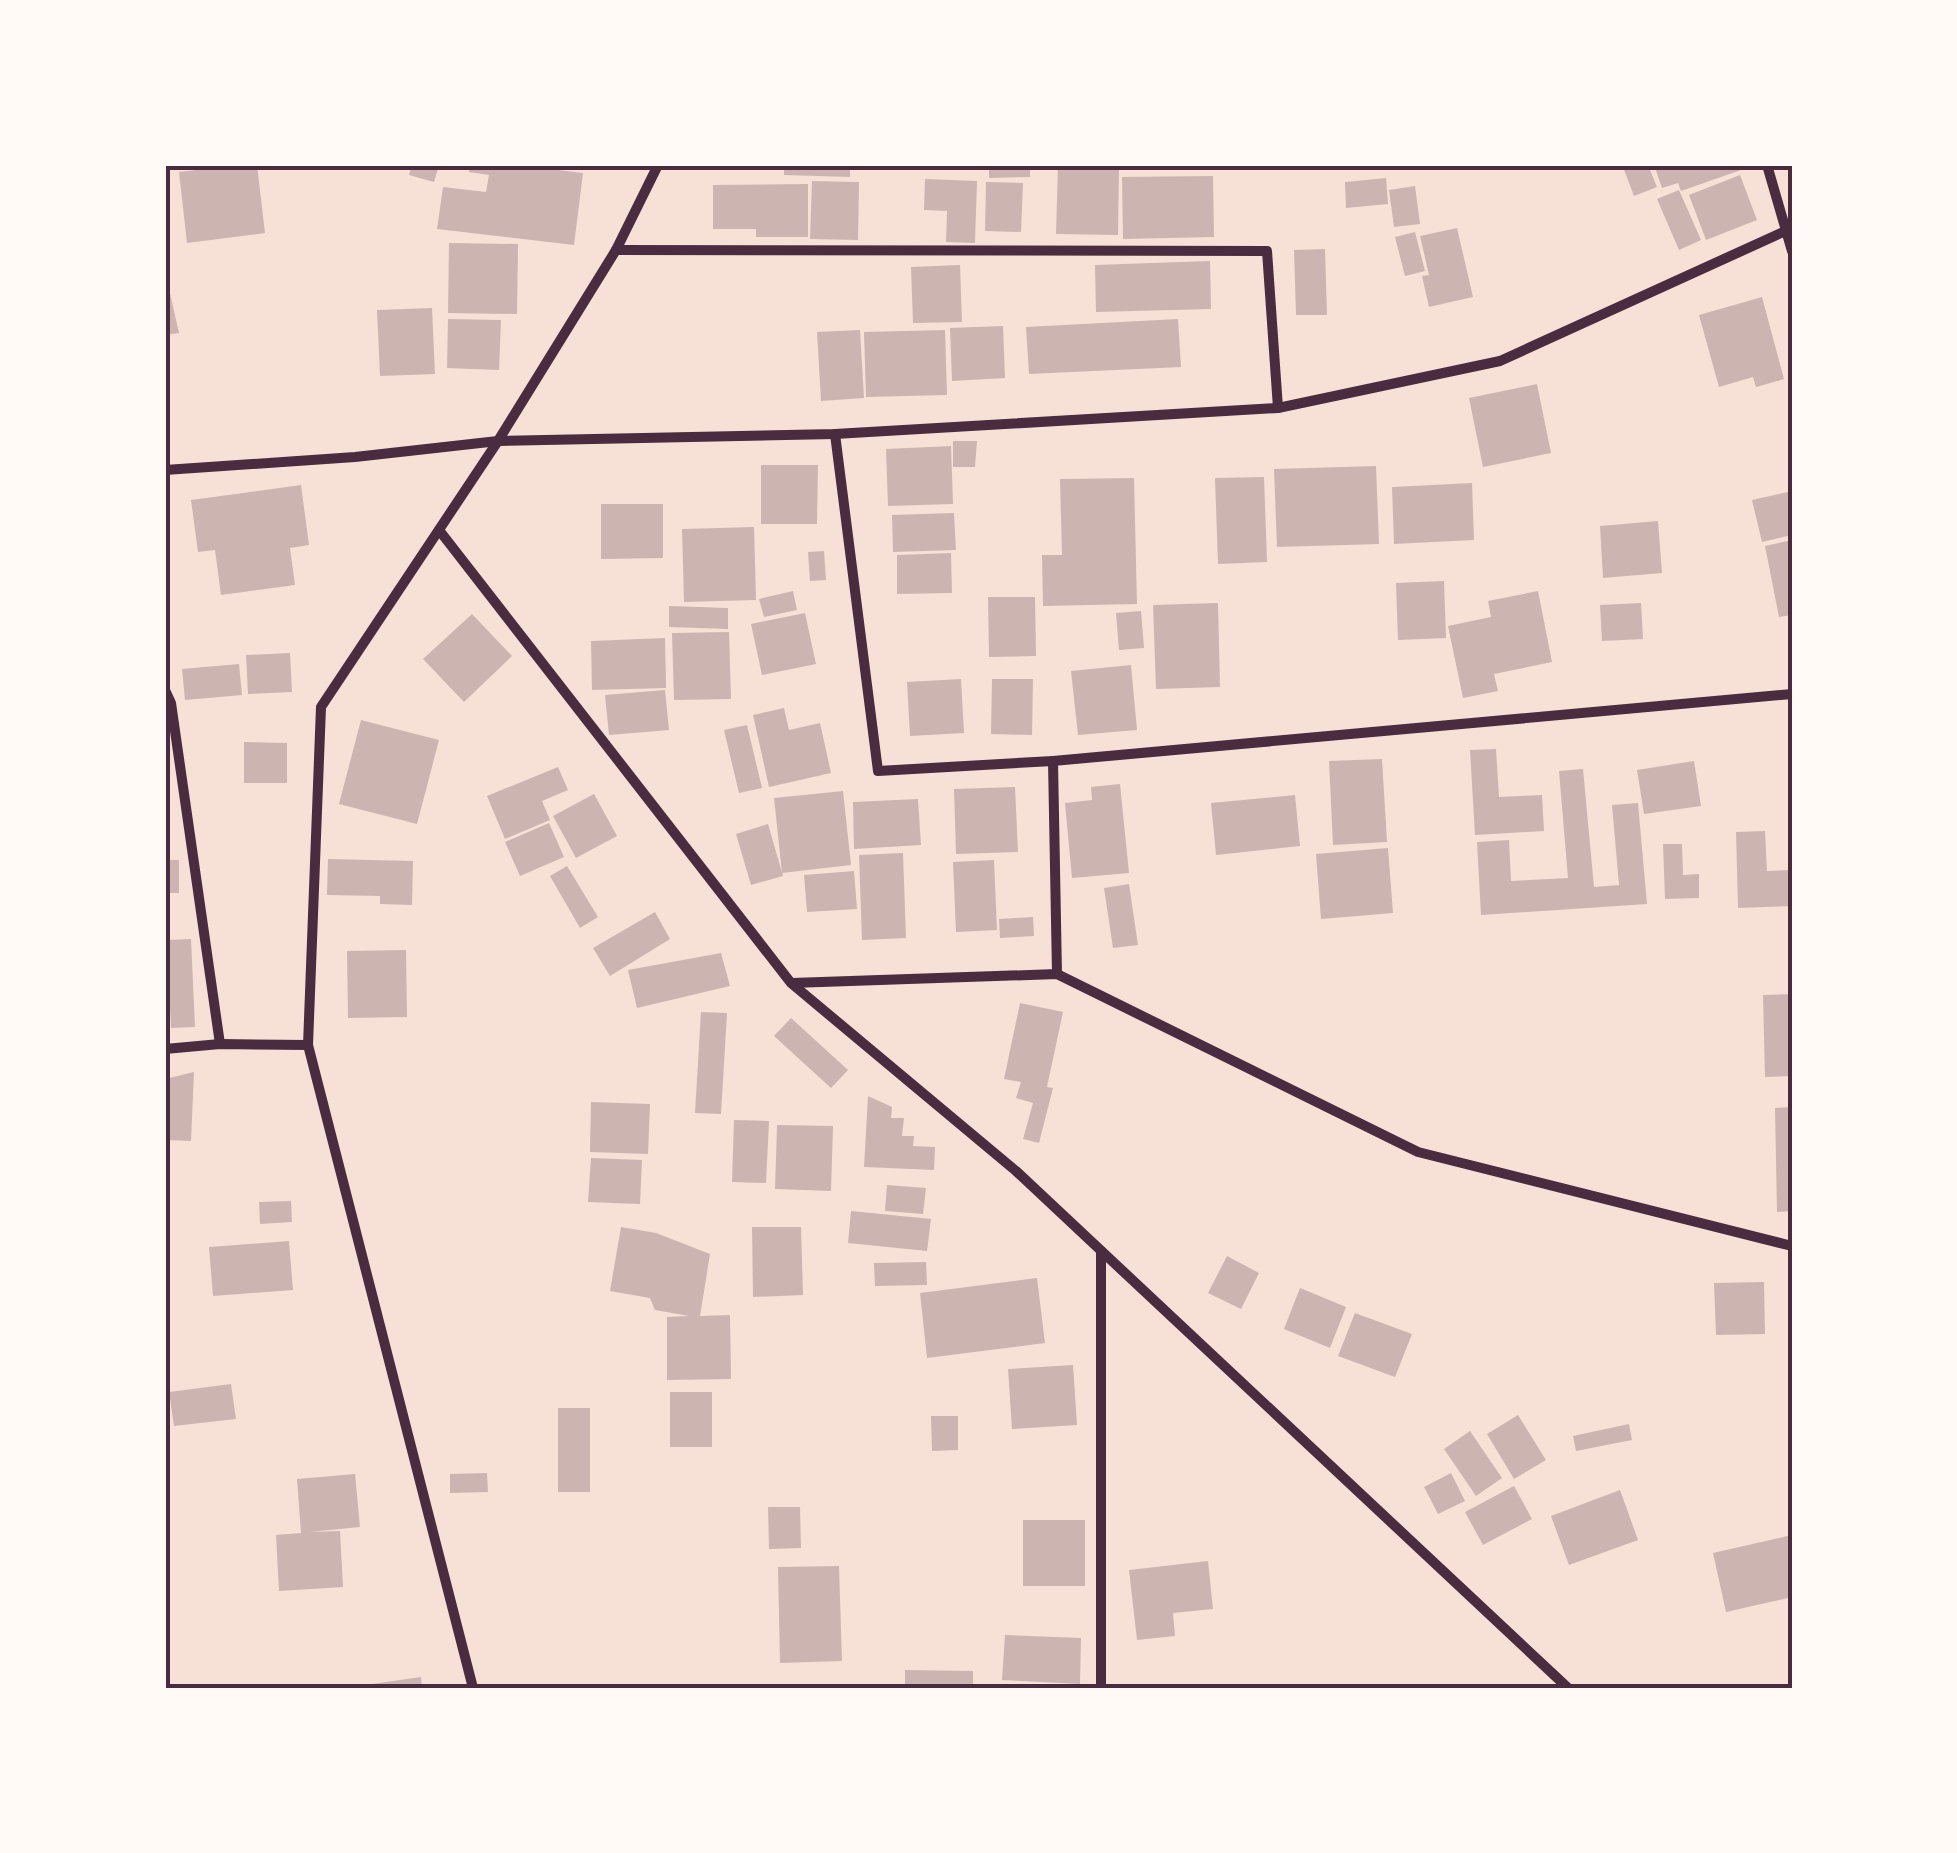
<svg xmlns="http://www.w3.org/2000/svg" width="1957" height="1853" viewBox="0 0 1957 1853" font-family="'IBM Plex Sans',sans-serif">
	<style>
		.building { fill: #ccb4b1 }
		.lines { fill: none; stroke-linecap: round; stroke-linejoin: round }
		.minor { stroke: #4a2c40; stroke-width: 10 }
		.neatline { fill: none; stroke: #4a2c40; stroke-width: 4 }
	</style>
	<rect width="100%" height="100%" fill="#f7e1d7"/>
	<g class="building">
		<polygon points="239,165 257,165 265,233 187,243 179,172"/>
		<polygon points="412,165 439,165 434,182 409,175"/>
		<polygon points="470,165 518,165 583,173 574,245 437,229 443,187 486,192 489,175 469,172"/>
		<polygon points="784,165 850,165 850,177 784,175"/>
		<polygon points="989,165 1030,165 1030,177 989,178"/>
		<polygon points="1058,165 1119,165 1118,235 1056,234"/>
		<polygon points="1627,165 1648,165 1657,187 1634,196 1623,167"/>
		<polygon points="1654,165 1740,165 1741,170 1681,191 1678,183 1662,188"/>
		<polygon points="1740,175 1757,220 1706,240 1689,195"/>
		<polygon points="1213,176 1214,237 1123,239 1122,177"/>
		<polygon points="1386,178 1388,204 1346,208 1345,182"/>
		<polygon points="925,179 977,181 975,243 946,242 947,211 924,210"/>
		<polygon points="812,181 859,182 858,240 810,239"/>
		<polygon points="986,182 1023,183 1021,232 985,231"/>
		<polygon points="808,184 808,237 756,237 756,229 713,229 713,185"/>
		<polygon points="1415,186 1420,224 1394,227 1389,190"/>
		<polygon points="1679,190 1701,240 1679,250 1657,199"/>
		<polygon points="1457,228 1473,297 1429,307 1422,276 1429,275 1420,236"/>
		<polygon points="1415,232 1425,271 1405,276 1395,237"/>
		<polygon points="449,243 518,244 517,314 448,313"/>
		<polygon points="1325,249 1327,315 1296,315 1294,250"/>
		<polygon points="1210,261 1211,309 1096,312 1095,265"/>
		<polygon points="960,265 962,322 913,323 911,267"/>
		<polygon points="165,271 179,333 165,335"/>
		<polygon points="1762,297 1784,379 1756,387 1753,377 1719,387 1699,315"/>
		<polygon points="432,308 435,374 380,376 377,310"/>
		<polygon points="448,319 501,320 499,370 447,368"/>
		<polygon points="1178,319 1181,367 1029,374 1026,327"/>
		<polygon points="1003,326 1005,378 952,381 950,328"/>
		<polygon points="860,330 864,398 821,401 817,332"/>
		<polygon points="945,330 947,395 866,397 864,332"/>
		<polygon points="1537,384 1551,453 1483,467 1469,398"/>
		<polygon points="953,441 977,441 975,467 953,467"/>
		<polygon points="951,446 953,504 888,506 886,449"/>
		<polygon points="761,465 818,465 817,524 761,524"/>
		<polygon points="1376,466 1379,544 1277,547 1274,469"/>
		<polygon points="1264,477 1267,562 1218,564 1215,478"/>
		<polygon points="1134,478 1137,604 1043,606 1042,555 1062,555 1060,479"/>
		<polygon points="1472,483 1474,540 1394,544 1392,487"/>
		<polygon points="301,485 309,545 290,548 295,585 221,595 215,550 198,552 191,500"/>
		<polygon points="1792,491 1792,535 1762,542 1752,500"/>
		<polygon points="601,504 663,504 663,558 601,559"/>
		<polygon points="954,513 956,550 893,552 892,515"/>
		<polygon points="1658,521 1662,573 1603,578 1600,526"/>
		<polygon points="754,527 756,600 684,602 682,529"/>
		<polygon points="1792,540 1792,615 1779,617 1765,546"/>
		<polygon points="824,551 826,580 810,581 808,552"/>
		<polygon points="951,553 952,593 897,594 897,555"/>
		<polygon points="1444,581 1446,638 1398,640 1396,583"/>
		<polygon points="793,591 797,610 764,617 759,599"/>
		<polygon points="1538,591 1552,662 1494,674 1498,691 1463,698 1448,626 1491,617 1488,601"/>
		<polygon points="988,597 1035,597 1036,656 989,657"/>
		<polygon points="1218,603 1220,687 1156,689 1153,605"/>
		<polygon points="1641,603 1643,639 1602,641 1600,605"/>
		<polygon points="669,606 728,608 728,629 669,627"/>
		<polygon points="1141,611 1144,648 1119,650 1116,613"/>
		<polygon points="805,613 816,664 762,675 751,624"/>
		<polygon points="472,614 512,656 464,702 423,659"/>
		<polygon points="729,632 731,699 674,700 672,633"/>
		<polygon points="665,638 666,688 592,690 591,641"/>
		<polygon points="290,653 292,692 248,694 246,655"/>
		<polygon points="239,664 242,695 185,700 182,669"/>
		<polygon points="1131,665 1137,730 1078,735 1071,671"/>
		<polygon points="961,679 964,733 910,736 907,682"/>
		<polygon points="992,679 1033,679 1032,735 991,734"/>
		<polygon points="665,690 669,730 609,735 605,695"/>
		<polygon points="784,708 789,730 820,723 831,773 769,787 753,715"/>
		<polygon points="361,720 439,740 417,824 339,804"/>
		<polygon points="747,725 762,788 739,793 724,730"/>
		<polygon points="244,742 287,743 287,783 244,783"/>
		<polygon points="1496,749 1499,797 1542,795 1544,831 1475,835 1470,750"/>
		<polygon points="1382,759 1387,842 1333,845 1329,761"/>
		<polygon points="1694,761 1701,806 1644,814 1637,770"/>
		<polygon points="558,767 568,790 542,801 550,820 505,839 487,796"/>
		<polygon points="1583,769 1594,887 1619,885 1612,805 1638,803 1647,904 1481,915 1477,842 1509,840 1511,881 1568,878 1559,771"/>
		<polygon points="1120,784 1129,873 1072,878 1065,803 1092,800 1091,787"/>
		<polygon points="1015,787 1018,852 956,854 954,789"/>
		<polygon points="843,791 851,865 782,873 774,798"/>
		<polygon points="594,794 617,836 576,858 553,816"/>
		<polygon points="1295,795 1300,846 1216,855 1211,803"/>
		<polygon points="918,799 921,845 854,849 853,802"/>
		<polygon points="549,823 564,857 520,876 505,842"/>
		<polygon points="768,824 783,876 751,885 736,834"/>
		<polygon points="1765,831 1767,871 1792,870 1792,906 1738,908 1736,832"/>
		<polygon points="1663,844 1682,844 1683,875 1699,874 1699,898 1665,899"/>
		<polygon points="1388,848 1393,913 1321,919 1316,854"/>
		<polygon points="903,853 906,938 862,940 859,855"/>
		<polygon points="328,859 413,861 412,905 380,904 380,896 327,895"/>
		<rect x="165" y="860" width="14" height="33"/>
		<polygon points="994,860 997,930 956,932 953,862"/>
		<polygon points="567,866 598,917 580,928 550,876"/>
		<polygon points="854,871 857,909 807,912 804,875"/>
		<polygon points="1129,884 1138,945 1113,948 1104,888"/>
		<polygon points="655,912 670,939 610,976 593,948"/>
		<polygon points="1033,917 1034,936 1000,938 999,919"/>
		<polygon points="191,939 195,1027 171,1028 167,940"/>
		<polygon points="406,950 407,1017 348,1018 347,951"/>
		<polygon points="721,953 730,986 637,1008 628,970"/>
		<polygon points="1792,994 1792,1076 1765,1077 1763,995"/>
		<polygon points="1020,1003 1063,1012 1047,1087 1053,1088 1039,1143 1023,1139 1033,1103 1016,1098 1021,1082 1004,1079"/>
		<polygon points="701,1012 727,1013 721,1114 695,1113"/>
		<polygon points="791,1018 848,1070 831,1088 774,1036"/>
		<polygon points="194,1072 191,1141 165,1140 165,1079"/>
		<polygon points="868,1096 892,1107 891,1118 904,1118 902,1136 914,1136 913,1146 935,1147 934,1170 864,1167"/>
		<polygon points="591,1102 650,1104 648,1154 590,1152"/>
		<polygon points="1792,1107 1792,1211 1777,1212 1775,1108"/>
		<polygon points="734,1120 769,1121 766,1183 732,1182"/>
		<polygon points="777,1125 833,1126 831,1191 775,1189"/>
		<polygon points="591,1158 642,1160 640,1204 588,1202"/>
		<polygon points="887,1185 926,1188 923,1214 885,1211"/>
		<polygon points="291,1201 292,1222 260,1224 259,1202"/>
		<polygon points="851,1211 931,1219 927,1251 848,1243"/>
		<polygon points="621,1227 656,1233 710,1254 700,1316 730,1315 731,1379 667,1380 667,1317 689,1316 655,1310 650,1298 610,1291"/>
		<polygon points="752,1227 801,1227 803,1295 753,1297"/>
		<polygon points="289,1241 293,1290 213,1296 209,1247"/>
		<polygon points="1227,1256 1259,1273 1241,1309 1208,1293"/>
		<polygon points="926,1262 927,1285 875,1286 874,1263"/>
		<polygon points="1037,1278 1045,1343 927,1358 920,1293"/>
		<polygon points="1764,1282 1765,1334 1716,1335 1714,1283"/>
		<polygon points="1300,1288 1346,1307 1330,1348 1284,1329"/>
		<polygon points="1355,1313 1412,1334 1395,1377 1338,1356"/>
		<polygon points="1073,1365 1077,1425 1012,1429 1008,1369"/>
		<polygon points="231,1384 236,1419 174,1426 169,1392"/>
		<rect x="670" y="1392" width="42" height="55"/>
		<rect x="558" y="1408" width="32" height="84"/>
		<polygon points="1518,1415 1546,1460 1514,1479 1487,1434"/>
		<polygon points="931,1416 958,1416 958,1450 932,1451"/>
		<polygon points="1629,1424 1632,1440 1576,1451 1573,1436"/>
		<polygon points="1470,1431 1502,1478 1476,1496 1444,1449"/>
		<polygon points="487,1473 488,1492 450,1493 450,1474"/>
		<polygon points="1451,1473 1465,1501 1438,1514 1424,1487"/>
		<polygon points="355,1474 360,1527 309,1532 340,1531 343,1587 279,1591 276,1535 301,1533 297,1479"/>
		<polygon points="1514,1486 1532,1519 1483,1545 1465,1512"/>
		<polygon points="1620,1490 1638,1540 1569,1565 1551,1516"/>
		<polygon points="768,1507 800,1507 801,1548 769,1549"/>
		<rect x="1023" y="1520" width="62" height="66"/>
		<polygon points="1792,1535 1792,1597 1726,1612 1713,1553"/>
		<polygon points="1208,1561 1213,1609 1173,1613 1175,1636 1137,1640 1129,1570"/>
		<polygon points="839,1566 842,1661 780,1663 778,1567"/>
		<polygon points="1005,1635 1081,1638 1080,1684 1002,1680"/>
		<polygon points="905,1670 973,1671 973,1688 905,1688"/>
		<polygon points="421,1677 422,1688 373,1688 372,1684"/>
	</g>
	<g class="lines">
		<g class="minor">
			<polyline points="1767,165 1792,251"/>
			<polyline points="616,250 1267,251 1278,408"/>
			<polyline points="835,434 878,771 1053,761"/>
			<polyline points="165,470 355,457 498,441 835,434 1278,408 1500,361 1792,228"/>
			<polyline points="439,530 791,983 1016,1171 1568,1688"/>
			<polyline points="165,690 171,703 220,1044"/>
			<polyline points="1057,974 1053,761 1792,694"/>
			<polyline points="792,983 1057,974 1418,1152 1792,1246"/>
			<polyline points="165,1049 220,1044 308,1045"/>
			<polyline points="473,1688 308,1045 321,707 498,441 616,250 658,165"/>
			<polyline points="1101,1688 1101,1251"/>
		</g>
	</g>
	<rect width="1957" height="1853" fill="none" stroke="#fffaf5" stroke-width="335"/>
	<rect x="168" y="168" width="1622" height="1518" class="neatline"/>
</svg>
